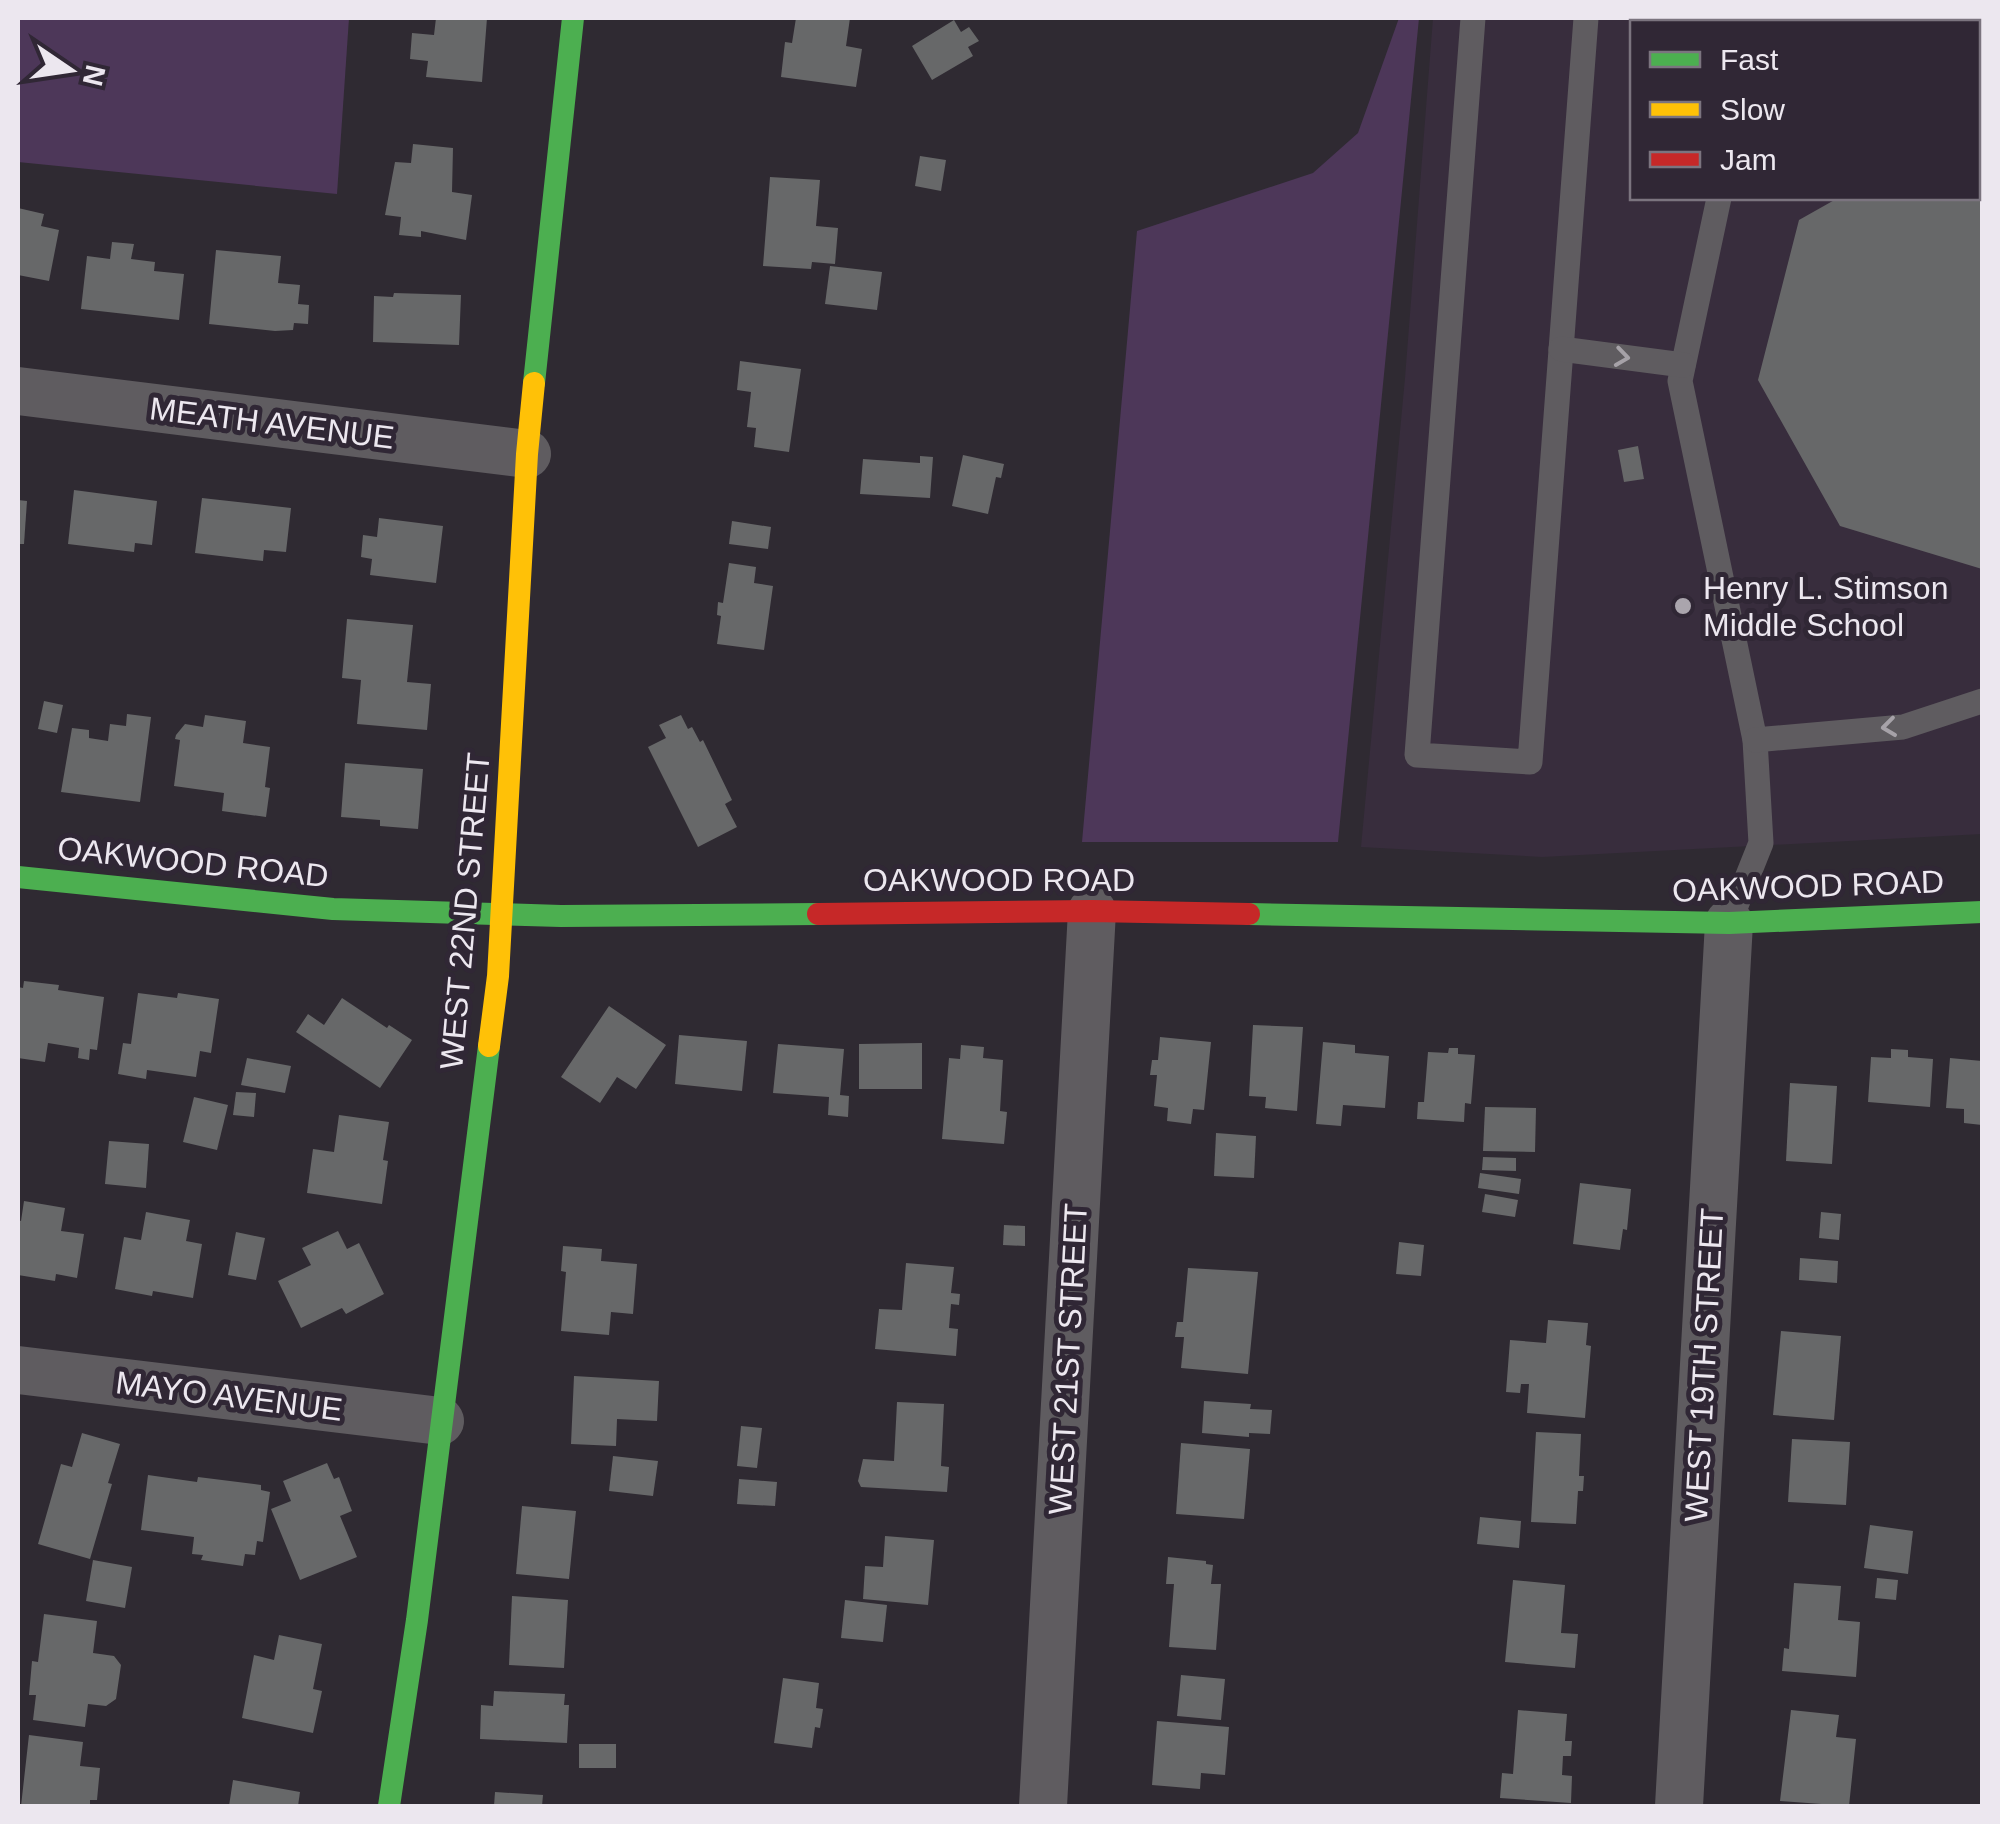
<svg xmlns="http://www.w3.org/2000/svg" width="2000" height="1824" viewBox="0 0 2000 1824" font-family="Helvetica,sans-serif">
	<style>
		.built { fill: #382d3d; fill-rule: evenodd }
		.green { fill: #4d3759 }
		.building { fill: #676869 }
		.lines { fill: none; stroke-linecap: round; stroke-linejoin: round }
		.lane { stroke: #5f5c60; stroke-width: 25 }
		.street { stroke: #5f5c60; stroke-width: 48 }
		.fast { stroke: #4caf50; stroke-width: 22 }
		.slow { stroke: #ffc107; stroke-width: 22 }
		.jam { stroke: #c62828; stroke-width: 22 }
		.oneway { stroke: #a6a2a8 }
		.poi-dot { fill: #aaa5ad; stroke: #302735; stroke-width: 4 }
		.labels { text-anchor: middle; stroke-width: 10; stroke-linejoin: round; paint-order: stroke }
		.street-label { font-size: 32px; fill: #ece7ef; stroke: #302735 }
		.poi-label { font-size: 32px; fill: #ece7ef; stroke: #302735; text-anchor: start }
	</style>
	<rect width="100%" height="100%" fill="#2f2a32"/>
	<path class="built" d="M1433,18H1982V834L1542,857L1361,847L1405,378ZM1632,22H1978V198H1632Z"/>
	<g class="green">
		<polygon points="18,18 349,18 337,194 18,162"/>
		<polygon points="1399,18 1419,18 1338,842 1082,842 1137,231 1313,173 1358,133"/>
	</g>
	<g class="building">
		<polygon points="436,18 487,18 482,82 426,77 428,61 410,59 412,33 434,35"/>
		<polygon points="796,18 850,18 846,46 862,49 856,87 781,77 785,42 792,43"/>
		<polygon points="954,20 961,32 969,27 979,41 968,47 973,56 932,80 912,46"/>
		<polygon points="413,144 453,148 452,192 472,195 466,240 421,231 421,237 399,235 401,217 385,215 395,162 411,163"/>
		<polygon points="1978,145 1982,146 1982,569 1840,526 1758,380 1799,220 1838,198 1978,198"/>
		<polygon points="920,156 946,160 941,191 915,186"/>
		<polygon points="770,177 820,180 816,226 838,228 835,264 812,262 811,269 763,266"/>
		<polygon points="18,208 44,214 41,226 59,230 49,281 18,275"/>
		<polygon points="112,242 134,244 131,259 155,262 154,271 184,274 179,320 81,309 87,256 110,259"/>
		<polygon points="216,250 281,256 278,283 300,285 298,304 309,305 308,324 294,323 293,330 275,331 209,324"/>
		<polygon points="830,266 882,272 877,310 825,304"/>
		<polygon points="394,293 461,295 459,345 373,342 374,296 393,297"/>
		<polygon points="740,361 801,369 789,452 754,447 756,428 747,427 751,392 737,390"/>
		<polygon points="1638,446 1644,479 1624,482 1618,450"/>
		<polygon points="963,455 1004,464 1001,478 996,477 988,514 952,506"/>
		<polygon points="920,456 933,457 930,498 860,494 863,459 920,463"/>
		<polygon points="74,490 157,501 152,545 135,543 134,552 68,544"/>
		<polygon points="202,498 291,508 286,552 264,550 263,561 195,553"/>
		<polygon points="18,500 27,501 24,544 18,544"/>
		<polygon points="379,518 443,526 436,583 370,575 372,559 361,557 363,535 377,537"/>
		<polygon points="732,521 771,527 768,549 729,544"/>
		<polygon points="729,563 756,567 754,583 773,586 764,650 717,644 721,616 717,615 718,602 723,603"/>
		<polygon points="347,619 413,625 407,682 431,684 427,730 357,724 361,680 342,678"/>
		<polygon points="44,701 63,705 57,733 38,729"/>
		<polygon points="127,714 151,717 140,802 61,792 72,728 89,730 89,738 108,741 110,724 126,726"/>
		<polygon points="205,715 246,721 243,743 270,747 265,787 270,788 266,817 222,811 224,793 174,786 180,740 175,739 176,735 185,724 203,727"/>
		<polygon points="681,715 688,729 692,727 700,742 703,740 732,800 725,804 737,827 698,847 648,747 666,738 659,725"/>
		<polygon points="345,763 423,769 418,829 380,826 380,820 341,817"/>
		<polygon points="24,981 59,985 58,990 104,997 97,1050 90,1049 89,1060 78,1058 79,1048 48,1043 45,1062 18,1058 18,987 23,988"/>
		<polygon points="138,993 177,998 178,993 219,999 211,1053 200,1051 196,1077 147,1070 146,1079 118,1074 123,1043 131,1044"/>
		<polygon points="342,998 387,1028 389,1025 412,1040 380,1088 296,1032 308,1014 324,1025"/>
		<polygon points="609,1006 666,1045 636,1089 617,1077 600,1103 561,1077"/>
		<polygon points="1253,1025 1303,1027 1297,1111 1265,1108 1266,1097 1249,1096"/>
		<polygon points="679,1035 747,1041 742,1091 675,1084"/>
		<polygon points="1160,1037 1211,1042 1204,1110 1193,1109 1191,1124 1167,1121 1168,1108 1154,1106 1157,1075 1150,1075 1152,1060 1158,1060"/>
		<polygon points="1323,1042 1355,1045 1355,1053 1389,1056 1385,1108 1343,1105 1341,1126 1316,1124"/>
		<polygon points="922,1043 922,1089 859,1089 859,1044"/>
		<polygon points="778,1044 844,1049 840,1095 849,1096 848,1117 828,1115 829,1097 773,1093"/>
		<polygon points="961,1045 984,1047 983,1058 1003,1060 1000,1111 1007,1112 1004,1144 942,1139 949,1058 960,1059"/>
		<polygon points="1449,1048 1458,1048 1458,1054 1475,1055 1471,1104 1465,1103 1464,1122 1417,1119 1418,1102 1424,1102 1428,1052 1448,1053"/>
		<polygon points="1891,1049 1908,1050 1908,1057 1933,1059 1930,1107 1868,1102 1871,1057 1891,1058"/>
		<polygon points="247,1058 291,1066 285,1093 241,1085"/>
		<polygon points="1950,1058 1982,1061 1982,1125 1964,1123 1964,1109 1946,1108"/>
		<polygon points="1790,1083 1837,1086 1832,1164 1786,1161"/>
		<polygon points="236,1092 256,1093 254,1117 233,1115"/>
		<polygon points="194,1097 228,1105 217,1150 183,1142"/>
		<polygon points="1485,1107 1536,1108 1535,1152 1483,1151"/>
		<polygon points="339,1115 389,1122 383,1160 388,1161 382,1204 307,1193 313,1149 334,1152"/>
		<polygon points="1216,1133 1256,1136 1254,1178 1214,1176"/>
		<polygon points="109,1141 149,1144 146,1188 105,1184"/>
		<polygon points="1483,1157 1516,1158 1516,1171 1482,1170"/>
		<polygon points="1480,1173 1521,1179 1519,1194 1478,1188"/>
		<polygon points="1580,1183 1631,1189 1627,1230 1623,1229 1620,1250 1573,1244"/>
		<polygon points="1485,1194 1518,1200 1515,1217 1482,1212"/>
		<polygon points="24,1201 65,1208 61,1231 84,1234 77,1278 56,1274 55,1281 18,1275 18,1220 21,1221"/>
		<polygon points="146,1212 190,1220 186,1241 202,1244 193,1298 153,1291 152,1296 115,1289 124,1237 141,1240"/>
		<polygon points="1821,1212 1841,1214 1839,1240 1819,1238"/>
		<polygon points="1004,1225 1025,1226 1025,1246 1003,1245"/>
		<polygon points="338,1231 347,1249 359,1243 384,1294 346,1314 342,1308 301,1328 278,1281 311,1265 302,1248"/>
		<polygon points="236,1232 265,1238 256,1280 228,1275"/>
		<polygon points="1399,1242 1424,1245 1421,1276 1396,1274"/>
		<polygon points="563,1246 602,1249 601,1261 637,1264 633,1314 611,1312 609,1335 561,1331 566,1272 561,1271"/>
		<polygon points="1800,1258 1838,1261 1837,1283 1799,1280"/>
		<polygon points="906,1263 954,1267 951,1293 960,1294 959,1305 951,1304 949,1328 958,1329 956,1356 875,1349 879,1309 902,1310"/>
		<polygon points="1188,1268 1258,1272 1248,1374 1181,1368 1184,1337 1175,1337 1177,1322 1183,1322"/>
		<polygon points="1548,1320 1588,1323 1586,1345 1591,1346 1585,1418 1527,1413 1529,1384 1521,1384 1520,1393 1506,1392 1510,1340 1546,1343"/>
		<polygon points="1781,1331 1841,1336 1834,1420 1773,1415"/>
		<polygon points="574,1376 659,1381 657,1421 617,1419 616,1446 571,1444"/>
		<polygon points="1204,1401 1251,1404 1250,1409 1272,1410 1270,1434 1249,1433 1249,1437 1202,1433"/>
		<polygon points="897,1402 944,1404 941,1466 949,1467 947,1492 861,1487 858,1481 863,1459 894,1461"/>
		<polygon points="741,1426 762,1428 757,1468 737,1466"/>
		<polygon points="1536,1432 1581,1434 1579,1476 1584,1476 1583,1491 1578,1491 1576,1524 1531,1522"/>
		<polygon points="82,1433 120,1444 108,1483 112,1484 90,1559 38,1544 61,1464 72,1467"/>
		<polygon points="1792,1439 1850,1442 1846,1505 1788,1502"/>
		<polygon points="1181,1443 1250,1449 1244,1519 1176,1514"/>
		<polygon points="613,1456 658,1461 653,1496 609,1491"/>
		<polygon points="327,1463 334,1479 339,1477 352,1511 340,1516 357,1557 300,1580 271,1509 291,1501 283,1481"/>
		<polygon points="148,1475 197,1482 198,1477 261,1485 261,1490 270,1492 263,1542 257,1541 255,1555 245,1554 243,1566 201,1560 203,1555 192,1554 194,1537 141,1530"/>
		<polygon points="739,1479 777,1482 775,1506 737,1504"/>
		<polygon points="522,1506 576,1511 569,1579 516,1574"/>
		<polygon points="1480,1517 1521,1521 1519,1548 1477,1544"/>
		<polygon points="1870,1525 1913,1531 1908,1574 1864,1568"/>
		<polygon points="885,1536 934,1540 928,1605 863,1599 865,1566 883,1567"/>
		<polygon points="1168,1557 1206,1561 1206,1564 1213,1565 1211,1584 1221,1584 1216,1650 1169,1647 1174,1584 1166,1584"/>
		<polygon points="93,1560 132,1567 125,1608 86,1601"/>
		<polygon points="1877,1578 1898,1580 1896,1600 1875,1598"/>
		<polygon points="1513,1580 1565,1585 1561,1633 1578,1634 1575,1668 1505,1662"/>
		<polygon points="1794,1583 1841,1586 1838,1620 1860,1622 1856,1677 1782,1671 1784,1648 1789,1649"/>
		<polygon points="512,1596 568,1600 564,1668 509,1665"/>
		<polygon points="845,1600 887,1605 883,1642 841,1638"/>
		<polygon points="44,1614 97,1621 93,1653 114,1656 121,1665 116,1699 106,1706 88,1704 85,1727 33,1720 36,1695 29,1695 32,1661 38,1662"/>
		<polygon points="279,1635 322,1644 313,1689 322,1691 313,1733 242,1718 254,1655 274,1660"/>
		<polygon points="1181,1675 1225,1679 1221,1720 1177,1716"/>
		<polygon points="783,1678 819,1683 816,1708 823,1709 820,1728 815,1727 812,1748 774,1743"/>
		<polygon points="494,1691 565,1694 564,1705 569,1705 567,1743 480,1739 481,1705 493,1706"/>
		<polygon points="1518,1710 1567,1714 1565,1741 1572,1741 1571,1756 1563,1756 1562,1775 1572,1776 1571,1803 1500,1798 1502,1773 1513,1774"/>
		<polygon points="1791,1710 1839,1715 1836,1737 1856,1739 1849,1806 1780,1801"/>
		<polygon points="1157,1721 1229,1727 1225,1775 1201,1773 1200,1789 1152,1785"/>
		<polygon points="29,1735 83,1742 80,1766 100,1768 97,1800 90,1800 90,1806 21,1806"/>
		<rect x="579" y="1744" width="37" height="24"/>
		<polygon points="233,1780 300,1792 298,1806 229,1806"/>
		<polygon points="495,1792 543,1795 542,1806 494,1806"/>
	</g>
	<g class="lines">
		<g class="lane">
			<polyline points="1473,18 1417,755 1530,762 1586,18"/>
			<polyline points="1693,18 1697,22"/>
			<polyline points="1790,22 1798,18"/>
			<polyline points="1978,84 1982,85"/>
			<polyline points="1719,198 1680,381 1755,740 1761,843 1729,923"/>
			<polyline points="1561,349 1683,365"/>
			<polyline points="1755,740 1903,727 1982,701"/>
		</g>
		<g class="street">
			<polyline points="18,391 527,454"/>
			<polyline points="18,1370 440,1421"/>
			<polyline points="1043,1806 1092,911"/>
			<polyline points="1679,1806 1729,923"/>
		</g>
		<g class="fast">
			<polyline points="534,383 573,18"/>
			<polyline points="18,877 333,909 561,916 818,914"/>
			<polyline points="1249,914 1729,923 1982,912"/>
			<polyline points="389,1806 417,1620 489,1046"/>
		</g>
		<polyline class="slow" points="489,1046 498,976 527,454 534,383"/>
		<polyline class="jam" points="818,914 1092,911 1249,914"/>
	</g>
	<defs><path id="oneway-chevron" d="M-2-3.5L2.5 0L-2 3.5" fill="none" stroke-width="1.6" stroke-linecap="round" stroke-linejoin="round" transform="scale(2.5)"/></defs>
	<g class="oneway">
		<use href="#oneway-chevron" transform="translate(1622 357) rotate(8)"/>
		<use href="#oneway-chevron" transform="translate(1889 727) rotate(173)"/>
	</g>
	<circle class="poi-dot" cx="1683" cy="606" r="10"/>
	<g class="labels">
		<g class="street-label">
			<text transform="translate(272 423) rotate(7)" y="11">MEATH AVENUE</text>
			<text transform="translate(193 862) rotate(6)" y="11">OAKWOOD ROAD</text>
			<text x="999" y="891">OAKWOOD ROAD</text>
			<text transform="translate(1808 886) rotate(-2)" y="11">OAKWOOD ROAD</text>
			<text transform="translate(465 911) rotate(-85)" y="11">WEST 22ND STREET</text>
			<text transform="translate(1068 1359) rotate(-87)" y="11">WEST 21ST STREET</text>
			<text transform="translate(1704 1365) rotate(-87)" y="11">WEST 19TH STREET</text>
			<text transform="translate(229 1396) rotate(7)" y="11">MAYO AVENUE</text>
		</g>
		<g class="poi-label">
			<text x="1703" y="599">Henry L. Stimson<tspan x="1703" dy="37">Middle School</tspan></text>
		</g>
	</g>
	<rect width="2000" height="1824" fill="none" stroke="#ece7ef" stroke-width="40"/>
	<rect x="1630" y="20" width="350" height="180" fill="#302735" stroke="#7b747f" stroke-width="2.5"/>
	<rect x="1650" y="52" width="50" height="15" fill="#4caf50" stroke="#7b747f" stroke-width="2.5"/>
	<text x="1720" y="70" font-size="30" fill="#ece7ef">Fast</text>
	<rect x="1650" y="102" width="50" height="15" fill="#ffc107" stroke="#7b747f" stroke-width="2.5"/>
	<text x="1720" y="120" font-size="30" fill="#ece7ef">Slow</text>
	<rect x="1650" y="152" width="50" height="15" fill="#c62828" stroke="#7b747f" stroke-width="2.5"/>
	<text x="1720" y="170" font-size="30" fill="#ece7ef">Jam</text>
	<g transform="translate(70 70) rotate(103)" stroke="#302735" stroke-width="8" paint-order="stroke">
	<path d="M0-8L18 38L0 25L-18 38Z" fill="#ece7ef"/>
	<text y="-15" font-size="28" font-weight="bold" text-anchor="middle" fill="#ece7ef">N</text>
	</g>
</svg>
